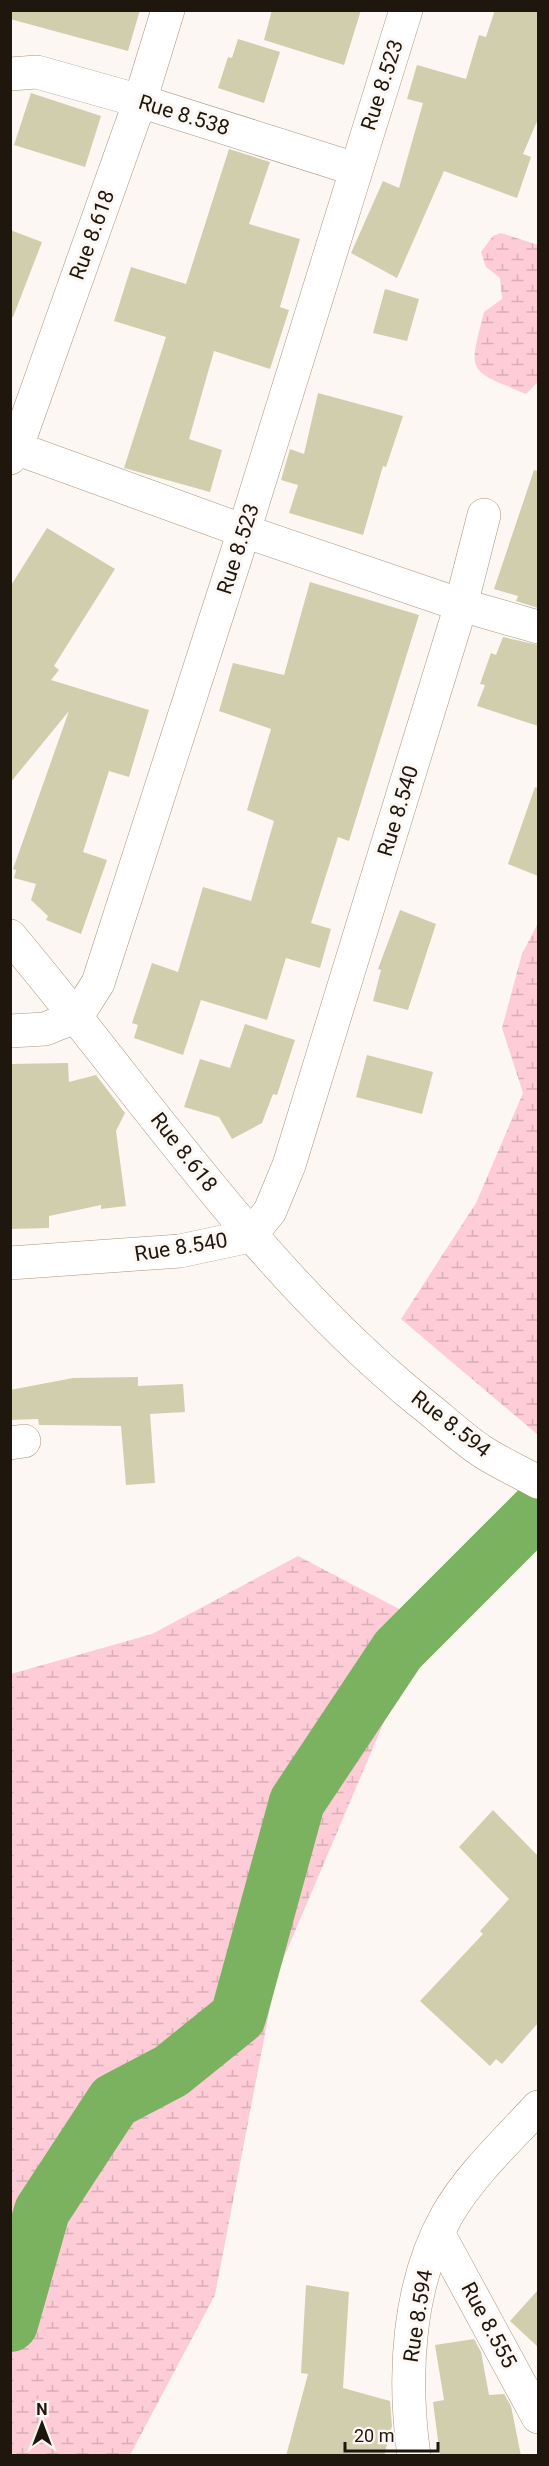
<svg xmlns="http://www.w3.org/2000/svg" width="549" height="2466" viewBox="0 0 549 2466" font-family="Roboto,sans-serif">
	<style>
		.wetland { fill: url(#wetland-marsh) }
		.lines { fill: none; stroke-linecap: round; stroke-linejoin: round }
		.river { stroke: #7ab260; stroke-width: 56 }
		.building { fill: #d1ceae }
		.minor-casing { stroke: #ab957d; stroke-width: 34 }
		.minor { stroke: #fff; stroke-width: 33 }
		.labels { text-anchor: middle; stroke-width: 6; stroke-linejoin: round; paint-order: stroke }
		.street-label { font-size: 21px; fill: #1f170d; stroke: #fcf7f2 }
	</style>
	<defs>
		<pattern id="wetland-marsh" width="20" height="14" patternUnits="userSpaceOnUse" patternTransform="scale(1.5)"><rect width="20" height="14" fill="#fdccd7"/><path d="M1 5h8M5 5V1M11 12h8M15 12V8" fill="none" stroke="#d8aeb7"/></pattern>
	</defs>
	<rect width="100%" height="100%" fill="#fcf7f2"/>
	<g class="wetland">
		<path d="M501,233L538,245V382L526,394C467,369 468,375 484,312L502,299L500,278L486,267L481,252L493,236Z"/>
		<polygon points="538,923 538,1435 401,1319 476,1203 523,1093 502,1028 522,954"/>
		<polygon points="298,1556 426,1623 276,1976 215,2295 130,2455 11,2455 11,1674 152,1634"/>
	</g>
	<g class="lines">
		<polyline class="river" points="10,2324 42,2211 114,2101 171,2071 238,2017 297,1802 398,1650 538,1510"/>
	</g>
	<g class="building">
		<polygon points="10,10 140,10 128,51 10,19"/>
		<polygon points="272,10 361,10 344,65 264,40"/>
		<polygon points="495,10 538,10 538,119 523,154 531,157 517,198 444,171 397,278 351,253 383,181 399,188 423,103 407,99 417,65 466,79 479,35 486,37"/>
		<polygon points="238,39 280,52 264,103 218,88 228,57 232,58"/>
		<polygon points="31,93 101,116 85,167 14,145"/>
		<polygon points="229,149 270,162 249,224 300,239 280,307 289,310 270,369 214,351 189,439 222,450 210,492 124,468 166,337 114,321 131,267 186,284"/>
		<polygon points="10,230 42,242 13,317 10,317"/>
		<polygon points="385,289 419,299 407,341 373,333"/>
		<polygon points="318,393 403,416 386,467 383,466 363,535 289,513 298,485 281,480 290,449 304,454"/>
		<polygon points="534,470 538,471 538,608 516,601 518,596 494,589"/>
		<polygon points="47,528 115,569 54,666 59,670 51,680 149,710 129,777 109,771 83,852 107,860 81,934 46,920 48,916 31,900 36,884 14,878 16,870 13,869 69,711 10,783 10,587"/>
		<polygon points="310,582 419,615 349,841 338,837 311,923 331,929 320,968 286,958 267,1020 201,1000 183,1055 134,1038 138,1025 132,1023 152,963 178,972 203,887 251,901 274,821 247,810 271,729 219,711 233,663 284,675"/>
		<polygon points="503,637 538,645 538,726 477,706 485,685 480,684 491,653 496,655"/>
		<polygon points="535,787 538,788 538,876 508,864"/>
		<polygon points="400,910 436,924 408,1010 373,1001 381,970 378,969"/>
		<polygon points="245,1024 295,1040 277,1095 273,1094 262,1123 232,1139 219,1117 184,1107 200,1059 230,1068"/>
		<polygon points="367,1055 433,1072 422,1114 356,1097"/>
		<polygon points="68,1063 69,1082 96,1075 125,1113 116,1131 126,1206 101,1209 101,1205 49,1216 49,1228 10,1229 10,1064"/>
		<polygon points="138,1377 138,1386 183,1384 185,1412 150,1414 155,1483 126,1485 121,1426 39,1425 38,1419 10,1420 10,1390 73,1378"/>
		<polygon points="493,1810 538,1856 538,2023 502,2064 496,2059 490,2066 420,2001 483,1934 480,1931 509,1899 459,1847"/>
		<polygon points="306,2285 349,2292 343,2388 390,2401 392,2426 384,2456 286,2456 308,2374 301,2373"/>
		<polygon points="538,2290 538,2347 510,2321"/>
		<polygon points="474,2339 481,2352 489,2395 504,2394 511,2406 521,2456 440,2456 433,2402 444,2400 435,2345"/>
	</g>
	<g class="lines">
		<defs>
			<g id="minor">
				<polyline points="10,74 37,72 140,101 355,169"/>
				<polyline points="10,446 244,531 461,605 289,1165 270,1211 250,1236 180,1251 10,1263"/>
				<polyline points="10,458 16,449 140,101 168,10"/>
				<polyline points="484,515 461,605 538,627"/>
				<path d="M10,936C143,1094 258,1270 419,1401C440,1417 460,1437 483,1452C500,1463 520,1472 538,1482"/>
				<polyline points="10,1031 45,1029 77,1016 98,983 244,531 406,10"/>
				<polyline points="10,1443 24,1441"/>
				<polyline points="438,2233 538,2417"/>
				<path d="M414,2456C403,2377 407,2286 447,2215C470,2175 507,2141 538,2107"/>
			</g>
		</defs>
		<use href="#minor" class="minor-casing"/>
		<use href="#minor" class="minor"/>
	</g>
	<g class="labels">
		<g class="street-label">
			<text transform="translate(382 85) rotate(-72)" y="7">Rue 8.523</text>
			<text transform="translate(184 115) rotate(17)" y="7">Rue 8.538</text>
			<text transform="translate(92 235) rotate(-70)" y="7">Rue 8.618</text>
			<text transform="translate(238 549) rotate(-72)" y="7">Rue 8.523</text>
			<text transform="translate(398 811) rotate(-73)" y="7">Rue 8.540</text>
			<text transform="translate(184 1152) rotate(52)" y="7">Rue 8.618</text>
			<text transform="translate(181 1247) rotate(-9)" y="7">Rue 8.540</text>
			<text transform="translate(451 1424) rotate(38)" y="7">Rue 8.594</text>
			<text transform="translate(418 2316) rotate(-81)" y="7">Rue 8.594</text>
			<text transform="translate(489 2325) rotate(62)" y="7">Rue 8.555</text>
		</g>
	</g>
	<rect width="549" height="2466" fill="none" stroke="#1f170d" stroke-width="24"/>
	<g transform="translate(42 2424)" stroke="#fcf7f2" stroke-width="4.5" paint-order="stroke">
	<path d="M0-4.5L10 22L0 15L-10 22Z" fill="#1f170d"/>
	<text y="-9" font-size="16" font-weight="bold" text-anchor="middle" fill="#1f170d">N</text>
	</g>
	<path d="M345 2442v9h93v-9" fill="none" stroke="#1f170d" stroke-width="3"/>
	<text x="354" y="2442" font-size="18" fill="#1f170d" stroke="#fcf7f2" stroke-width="4.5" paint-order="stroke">20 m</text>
</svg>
